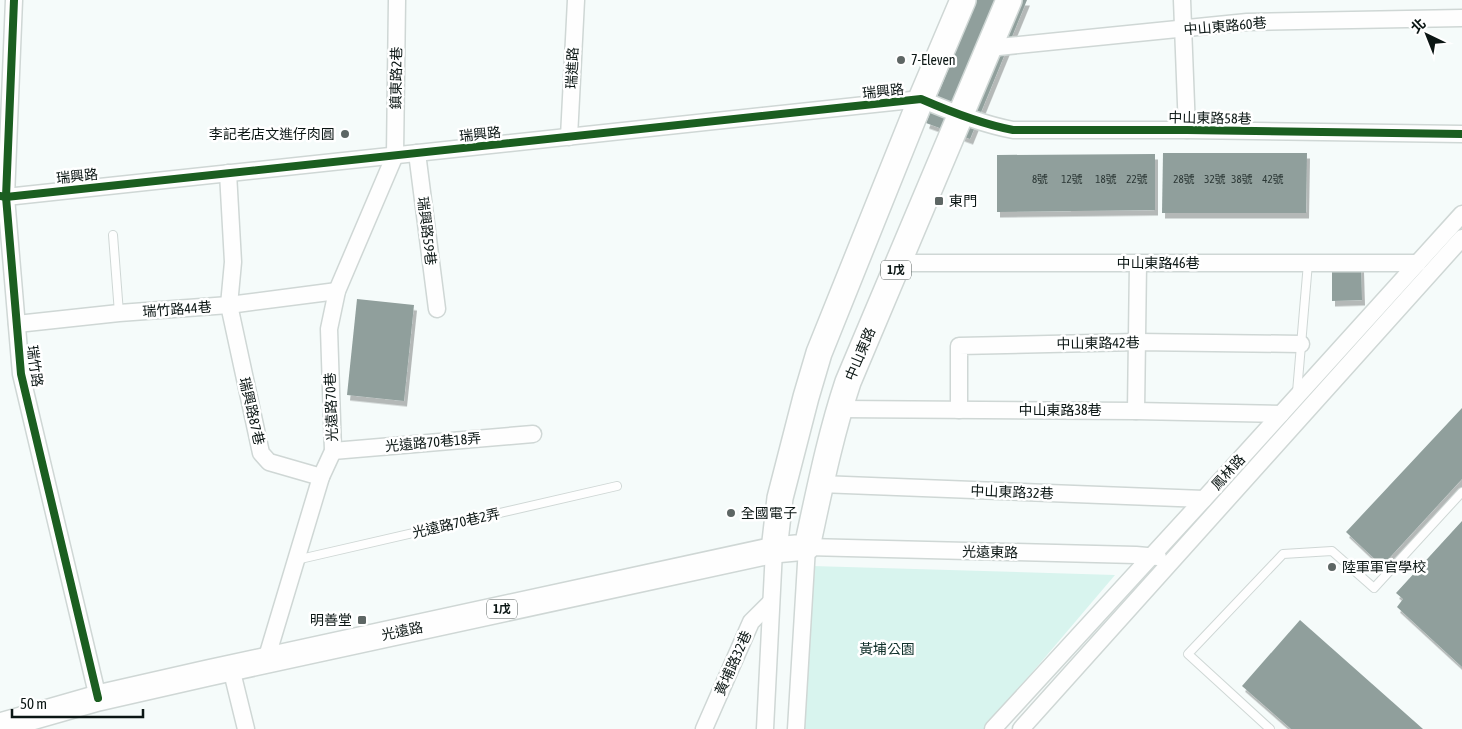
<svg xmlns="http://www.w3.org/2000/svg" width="1462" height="729" viewBox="0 0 1462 729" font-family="'Asap Condensed','Noto Sans TC',sans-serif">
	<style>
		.green { fill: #d8f4ee }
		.building { fill: #909f9c; filter: url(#shadow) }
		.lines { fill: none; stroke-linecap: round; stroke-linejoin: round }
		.service-casing { stroke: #cfd7d5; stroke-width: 10 }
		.minor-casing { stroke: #cfd7d5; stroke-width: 19 }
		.primary-casing { stroke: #cfd7d5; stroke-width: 28 }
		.service { stroke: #fefefe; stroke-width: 8 }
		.minor { stroke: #fefefe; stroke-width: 16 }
		.primary { stroke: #fefefe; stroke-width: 25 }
		.cycleway-casing { stroke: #fff; stroke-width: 11 }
		.cycleway { stroke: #1b5e20; stroke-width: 8 }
		.poi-dot { fill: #5d6664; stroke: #fff; stroke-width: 2 }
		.labels { text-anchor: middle; stroke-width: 5; stroke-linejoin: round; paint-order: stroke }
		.number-label { font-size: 11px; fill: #2c3836 }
		.shield { fill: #fff; stroke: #545c5a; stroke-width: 1 }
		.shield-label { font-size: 12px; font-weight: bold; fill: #0b1614 }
		.street-label { font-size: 14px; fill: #0b1614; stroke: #fff }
		.poi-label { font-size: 14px; fill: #0b1614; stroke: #fff; text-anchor: start }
		.park-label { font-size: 14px; fill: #10302a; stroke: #fff }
	</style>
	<defs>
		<filter id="shadow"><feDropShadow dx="3" dy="5.5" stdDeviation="0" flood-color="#0004"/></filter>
	</defs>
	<rect width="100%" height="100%" fill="#f5fbfa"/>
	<polygon class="green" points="812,566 1115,575 984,729 799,729"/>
	<g class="building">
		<polygon points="977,0 1027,0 970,139 926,123"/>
		<polygon points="1163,153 1307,153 1306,213 1162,213"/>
		<polygon points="1155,154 1155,210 997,212 997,155"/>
		<polygon points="1361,266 1362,300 1332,301 1332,267"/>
		<polygon points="357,299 414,305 404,401 347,395"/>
		<polygon points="1462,408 1462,479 1382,566 1346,532"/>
		<polygon points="1462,521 1462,667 1397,607 1403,599 1396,593"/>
		<polygon points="1300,620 1423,729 1291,729 1242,686"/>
	</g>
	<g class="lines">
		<defs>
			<g id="service">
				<polyline points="113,235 119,313"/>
				<polyline points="1297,392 1308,263"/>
				<polyline points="296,560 617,486"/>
				<polyline points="1270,729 1188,654 1283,554 1332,551 1374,588 1462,492"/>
			</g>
			<g id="minor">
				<polyline points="14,0 6,197 21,374 98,698"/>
				<polyline points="1182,0 1187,130"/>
				<polyline points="989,48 1247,22 1462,18"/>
				<polyline points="569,137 576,0"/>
				<polyline points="417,153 437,309"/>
				<polyline points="228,173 233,262 229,305 261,453 269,462 321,477"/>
				<path d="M0,196L6,197L921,99C951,112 981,124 1013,130H1187L1462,134"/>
				<polyline points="898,263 1418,263"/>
				<polyline points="17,324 119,313 229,305 337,291"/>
				<polyline points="839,409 1136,411 1281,414"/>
				<polyline points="959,410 959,346 1137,342 1301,344"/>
				<polyline points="1136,411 1138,263"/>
				<polyline points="333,451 533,434"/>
				<polyline points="820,484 1204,499"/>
				<polyline points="266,660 321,477 333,451 329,329 337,291 395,155 397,0"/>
				<polyline points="231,668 246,729"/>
				<polyline points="704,729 751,622 770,603"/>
				<polyline points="765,729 774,550"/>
				<polyline points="796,729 807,547 1136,555 1158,557"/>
				<polyline points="993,729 1204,499 1462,214"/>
				<polyline points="1021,729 1462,238"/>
			</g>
			<g id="primary">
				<polyline points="774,550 780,498 806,397 819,353 921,99 963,0"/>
				<path d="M0,726L98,698L208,673L774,550L807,547C819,492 830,436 848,382L1009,0"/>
			</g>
		</defs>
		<use href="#service" class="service-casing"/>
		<use href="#minor" class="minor-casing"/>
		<use href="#primary" class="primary-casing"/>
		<use href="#service" class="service"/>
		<use href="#minor" class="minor"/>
		<use href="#primary" class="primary"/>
		<defs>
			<g id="cycleway">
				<polyline points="14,0 6,197 21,374 98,698"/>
				<path d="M0,196L6,197L921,99C951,112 981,124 1013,130H1187L1462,134"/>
			</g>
		</defs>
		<use href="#cycleway" class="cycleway-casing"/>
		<use href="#cycleway" class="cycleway"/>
	</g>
	<g class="poi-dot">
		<circle cx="901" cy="60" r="5"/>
		<circle cx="345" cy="134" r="5"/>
		<rect x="934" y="196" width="10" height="10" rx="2.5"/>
		<circle cx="731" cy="513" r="5"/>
		<circle cx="1332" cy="567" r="5"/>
		<rect x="357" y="615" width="10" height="10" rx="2.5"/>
	</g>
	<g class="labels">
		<g class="number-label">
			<text x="1040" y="183">8號</text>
			<text x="1072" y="183">12號</text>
			<text x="1106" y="183">18號</text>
			<text x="1137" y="183">22號</text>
			<text x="1184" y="183">28號</text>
			<text x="1215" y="183">32號</text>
			<text x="1242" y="183">38號</text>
			<text x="1273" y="183">42號</text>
		</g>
		<g class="shield">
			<rect x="881" y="260.5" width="30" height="19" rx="4"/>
			<rect x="487" y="599.5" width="30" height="19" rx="4"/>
		</g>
		<g class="shield-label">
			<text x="896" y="274">1戊</text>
			<text x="502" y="613">1戊</text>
		</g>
		<g class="street-label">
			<text transform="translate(1225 26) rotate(-5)" y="5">中山東路60巷</text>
			<text transform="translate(572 68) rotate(-87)" y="5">瑞進路</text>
			<text transform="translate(396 78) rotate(-89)" y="5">鎮東路2巷</text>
			<text transform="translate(883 91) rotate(-6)" y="5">瑞興路</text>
			<text transform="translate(1210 118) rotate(1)" y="5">中山東路58巷</text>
			<text transform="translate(480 134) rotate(-6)" y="5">瑞興路</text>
			<text transform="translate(77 176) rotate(-6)" y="5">瑞興路</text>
			<text transform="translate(427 231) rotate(83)" y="5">瑞興路59巷</text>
			<text x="1158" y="268">中山東路46巷</text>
			<text transform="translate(177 309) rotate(-4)" y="5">瑞竹路44巷</text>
			<text transform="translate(1098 343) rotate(-1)" y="5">中山東路42巷</text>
			<text transform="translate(860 354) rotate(-67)" y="5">中山東路</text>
			<text transform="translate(35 366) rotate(82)" y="5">瑞竹路</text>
			<text transform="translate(331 407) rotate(-92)" y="5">光遠路70巷</text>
			<text x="1060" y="415">中山東路38巷</text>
			<text transform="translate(252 411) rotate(77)" y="5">瑞興路87巷</text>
			<text transform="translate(433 442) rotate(-5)" y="5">光遠路70巷18弄</text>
			<text transform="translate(1228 472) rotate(-48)" y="5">鳳林路</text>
			<text transform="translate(1012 492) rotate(2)" y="5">中山東路32巷</text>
			<text transform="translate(456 523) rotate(-13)" y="5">光遠路70巷2弄</text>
			<text transform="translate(990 552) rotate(1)" y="5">光遠東路</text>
			<text transform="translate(402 631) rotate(-12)" y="5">光遠路</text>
			<text transform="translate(733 663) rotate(-66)" y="5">黃埔路32巷</text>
		</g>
		<g class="poi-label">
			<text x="911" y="65">7-Eleven</text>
			<text x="335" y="139" text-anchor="end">李記老店文進仔肉圓</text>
			<text x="949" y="206">東門</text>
			<text x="741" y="518">全國電子</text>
			<text x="1342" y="572">陸軍軍官學校</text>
			<text x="352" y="625" text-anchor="end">明善堂</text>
		</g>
		<g class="park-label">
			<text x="887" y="654">黃埔公園</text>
		</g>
	</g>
	<g transform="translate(1427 35) rotate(317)" stroke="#ffffff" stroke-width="4" paint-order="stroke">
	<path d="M0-4L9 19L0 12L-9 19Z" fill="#0b1614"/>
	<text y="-8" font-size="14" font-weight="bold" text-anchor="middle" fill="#0b1614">北</text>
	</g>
	<path d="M12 709v8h131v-8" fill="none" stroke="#0b1614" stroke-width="2.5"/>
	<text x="20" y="709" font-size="15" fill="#0b1614" stroke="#ffffff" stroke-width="4" paint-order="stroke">50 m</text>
</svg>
